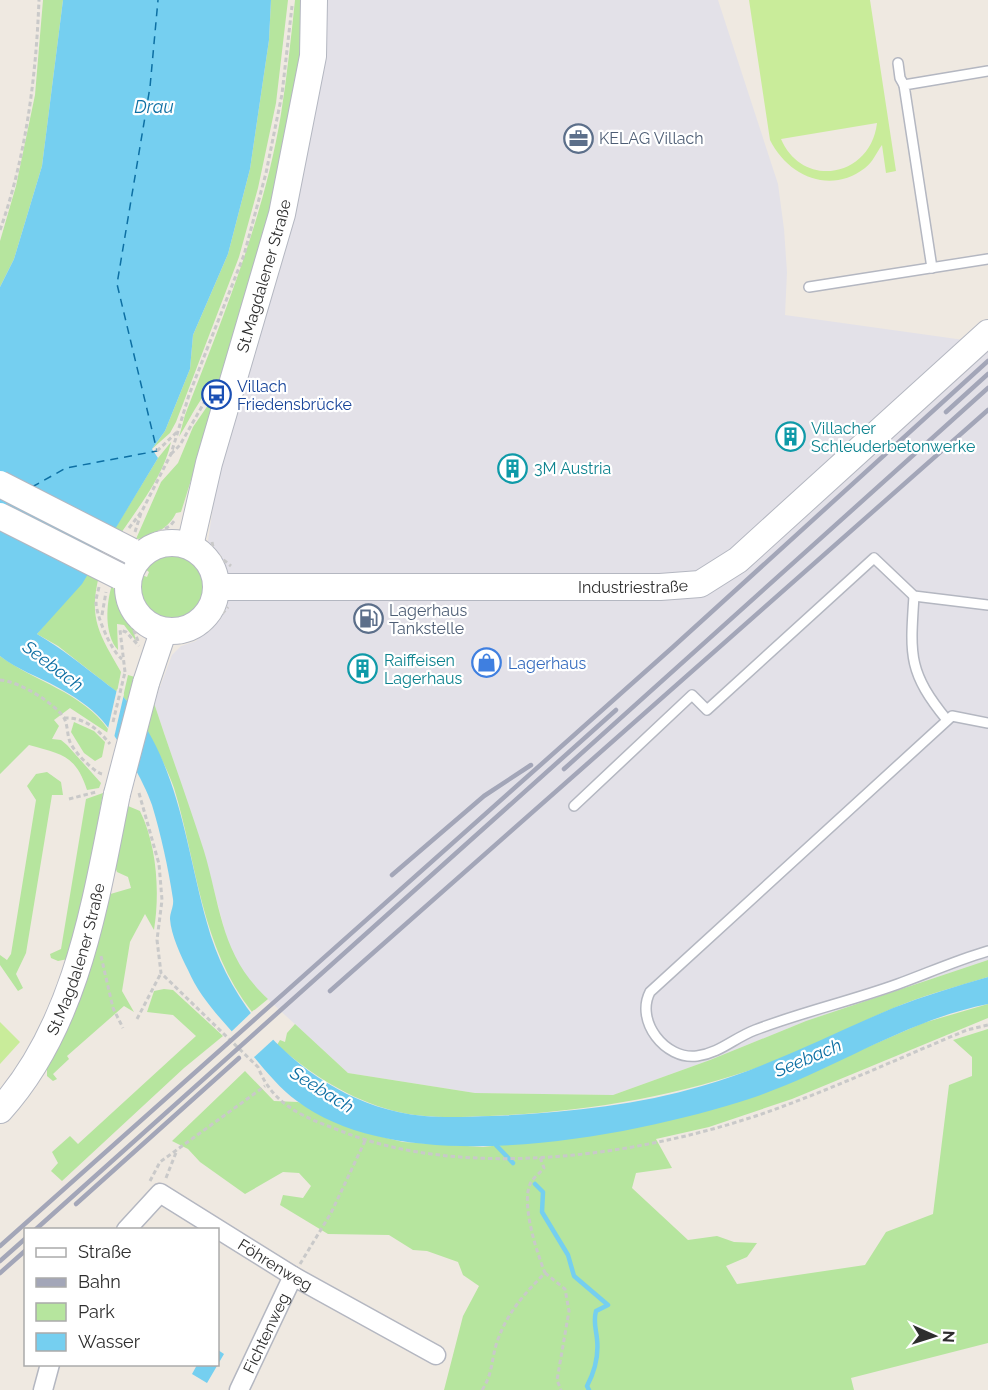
<svg xmlns="http://www.w3.org/2000/svg" width="988" height="1390" viewBox="0 0 988 1390" font-family="Raleway,sans-serif">
	<style>
		.industrial { fill: #e3e1e8 }
		.green { fill: #b6e59e }
		.pitch { fill: #c9ec9a; fill-rule: evenodd }
		.water { fill: #75cff0 }
		.pier { fill: #efe9e1 }
		.lines { fill: none; stroke-linecap: round; stroke-linejoin: round }
		.stream { stroke: #75cff0; stroke-width: 4.5 }
		.ferry { stroke: #0d6fa3; stroke-width: 1.5; stroke-dasharray: 8 6; stroke-linecap: butt }
		.lane-casing { stroke: #b4b7c1; stroke-width: 12 }
		.street-casing { stroke: #b4b7c1; stroke-width: 21 }
		.secondary-casing { stroke: #b4b7c1; stroke-width: 28 }
		.path { stroke: #c9c9c9; stroke-width: 3; stroke-dasharray: 4.5 3; stroke-linecap: butt }
		.lane { stroke: #fff; stroke-width: 9 }
		.street { stroke: #fff; stroke-width: 18 }
		.secondary { stroke: #fff; stroke-width: 26 }
		.rail { stroke: #a3a6b8; stroke-width: 4.5 }
		.secondary-bridge-casing { stroke: #b4b7c1; stroke-width: 28; stroke-linecap: butt }
		.path-bridge { stroke: #c9c9c9; stroke-width: 3; stroke-dasharray: 4.5 3; stroke-linecap: butt }
		.secondary-bridge { stroke: #fff; stroke-width: 26 }
		.labels { text-anchor: middle; stroke-width: 4.5; stroke-linejoin: round; paint-order: stroke }
		.service-label { font-size: 16px; fill: #4e5e75; stroke: #fff; text-anchor: start }
		.street-label { font-size: 16px; fill: #2e2e2e; stroke: #fff }
		.transit-label { font-size: 16px; fill: #164399; stroke: #fff; text-anchor: start }
		.culture-label { font-size: 16px; fill: #0d838f; stroke: #fff; text-anchor: start }
		.shop-label { font-size: 16px; fill: #366cbe; stroke: #fff; text-anchor: start }
		.water-label { font-size: 18px; font-style: italic; fill: #0d6fa3; stroke: #fff }
	</style>
	<rect width="100%" height="100%" fill="#efe9e1"/>
	<polygon class="industrial" points="326,0 718,0 778,184 784,229 787,272 785,315 964,340 988,336 988,960 806,1021 710,1060 613,1095 475,1093 348,1073 249,982 230,950 204,853 154,703 172,655 181,646 196,641 219,612 208,541 217,479"/>
	<g class="green">
		<polygon points="43,0 63,0 42,166 14,259 0,287 0,241 16,186 35,95"/>
		<polygon points="271,0 288,0 276,103 258,188 239,257 176,422 170,433 152,449 165,431 190,369 193,335 228,254 250,169 269,40"/>
		<path d="M295,0H307L285,164L221,380C206,384 188,423 179,437L185,415C223,317 264,218 281,114C287,76 291,38 295,0Z"/>
		<path d="M217,392L218,394L181,512L176,513C170,527 152,538 136,539L161,482L178,463L193,427Z"/>
		<path d="M171,442C164,475 140,505 121,533L114,530L158,458Z"/>
		<path d="M169,553C201,554 213,576 205,605C179,641 132,617 142,575L147,577L149,572L145,569L159,556Z"/>
		<path d="M89,571L99,576C88,619 100,635 121,672L117,692L58,646L37,634Z"/>
		<path d="M112,585L132,625L136,641L124,625L117,624L118,650C104,635 106,603 112,585Z"/>
		<path d="M0,656C35,682 82,692 108,729V733L70,708L54,720L59,726L52,739L61,740L67,745L101,783L99,788L87,790C76,755 61,754 29,745L0,774Z"/>
		<polygon points="128,675 135,677 128,702 123,697"/>
		<path d="M154,703C170,752 188,801 204,851C221,908 221,956 268,999L252,1012C201,947 197,864 174,788C167,768 156,748 146,730Z"/>
		<polygon points="74,722 94,731 105,742 102,757 95,761 84,753 71,732"/>
		<polygon points="47,772 61,782 63,795 52,795 26,953 16,974 23,988 18,991 0,965 0,955 7,960 11,954 36,800 27,786 36,774"/>
		<polygon points="103,793 91,860 68,959 58,961 51,958 50,954 61,949 86,799"/>
		<path d="M128,806L140,811C157,846 160,892 154,930L145,914L130,942L122,991L134,1012L124,1006L67,1056L69,1059L53,1074L57,1079L53,1081L47,1076V1066L80,999L107,895L131,888L128,877L117,872L114,864Z"/>
		<path d="M988,960V977C955,987 921,996 889,1010C853,1025 819,1045 782,1059C687,1095 590,1112 489,1116C458,1117 425,1119 394,1111C349,1099 312,1075 277,1045L280,1040L285,1042L287,1033L295,1024L348,1073L475,1093L613,1095L710,1060L806,1021Z"/>
		<polygon points="164,989 173,990 223,1036 184,1068 62,1181 51,1171 58,1163 52,1152 70,1136 78,1144 196,1036 173,1015 147,1012 154,991"/>
		<polygon points="988,1004 988,1018 792,1099 709,1127 656,1139 672,1168 636,1173 632,1188 688,1240 717,1236 734,1242 757,1243 747,1257 726,1266 737,1284 865,1265 886,1232 933,1214 949,1085 972,1076 972,1057 953,1040 988,1029 988,1343 851,1378 854,1390 444,1390 463,1316 479,1286 463,1275 458,1262 427,1251 413,1250 389,1235 328,1234 280,1205 283,1195 303,1198 311,1186 299,1173 283,1172 245,1194 200,1162 188,1149 172,1141 245,1071 274,1101 298,1102 363,1132 403,1142 483,1147 600,1134 750,1098 923,1023"/>
	</g>
	<g class="pitch">
		<path d="M749,0H870L896,171L886,173L882,145C876,153 873,162 865,168C830,195 788,176 770,140ZM877,123C871,177 803,190 781,139Z"/>
		<polygon points="0,1022 20,1042 0,1064"/>
	</g>
	<g class="water">
		<path d="M63,0H271L269,40L250,169L228,254L193,335L190,369L165,431L152,449L158,458L82,584L37,634C61,648 82,665 103,681C111,688 121,693 127,701C179,763 186,848 207,923C231,1013 306,1091 398,1112C428,1119 461,1117 492,1116C562,1113 634,1106 702,1086C769,1067 829,1035 893,1008C924,996 956,986 988,977V1004C903,1021 831,1072 749,1099C631,1137 404,1182 297,1101C276,1086 259,1062 242,1043C222,1020 200,998 188,970C181,956 171,935 170,919C170,912 174,907 173,899C168,867 161,835 152,805C143,779 120,741 102,720C91,707 72,695 57,687C37,676 18,670 0,656V287L14,259L42,166Z"/>
		<polygon points="218,1350 224,1354 207,1383 192,1374 197,1365 218,1364"/>
	</g>
	<g class="pier">
		<polygon points="117,689 124,694 113,742 107,733"/>
		<polygon points="254,1010 275,1038 252,1059 230,1033"/>
	</g>
	<g class="lines">
		<g class="stream">
			<polyline points="494,1143 513,1163"/>
			<path d="M535,1184L543,1192L542,1212L568,1255L574,1276L608,1305L596,1311C593,1322 596,1328 597,1339C599,1357 595,1371 587,1386L589,1390"/>
		</g>
		<polyline class="ferry" points="32,487 66,468 157,451 117,284 150,87 158,0"/>
		<defs>
			<g id="lane">
				<polyline points="898,63 900,78 904,85"/>
				<polyline points="932,268 904,85 988,71"/>
				<polyline points="809,287 988,259"/>
				<path d="M914,596C910,656 908,672 947,720"/>
				<path d="M988,723L952,716L650,992C635,1021 665,1060 697,1056C720,1053 734,1038 755,1030C802,1012 851,1001 898,984C928,973 957,960 988,951"/>
				<polyline points="574,806 692,695 707,710 874,558 914,596 988,605"/>
			</g>
			<g id="street">
				<path id="s1" d="M126,1230L160,1193L293,1276L436,1355"/>
				<polyline points="43,1390 50,1364"/>
				<path id="s2" d="M239,1390L293,1276"/>
			</g>
			<g id="secondary">
				<circle cx="172" cy="587" r="44"/>
				<path id="s3" d="M190,546L209,463L282,214L313,56L314,0"/>
				<path id="s4" d="M217,587H660L700,584L738,560L988,333"/>
				<polyline points="146,683 163,632"/>
				<path id="s5" d="M0,1110C77,1025 95,903 117,794"/>
			</g>
		</defs>
		<use href="#lane" class="lane-casing"/>
		<use href="#street" class="street-casing"/>
		<use href="#secondary" class="secondary-casing"/>
		<g class="path">
			<path d="M0,230C26,157 36,77 39,0"/>
			<polyline points="157,451 177,432"/>
			<polyline points="171,454 180,445 205,401"/>
			<polyline points="129,528 142,511 171,454 189,395 244,255 266,173 282,94 292,6"/>
			<polyline points="135,532 141,513"/>
			<polyline points="145,539 170,526 175,520"/>
			<polyline points="212,542 214,552 231,566"/>
			<path d="M99,587C98,592 96,597 96,602C96,615 111,651 122,659"/>
			<polyline points="120,595 138,641"/>
			<polyline points="102,615 106,592"/>
			<polyline points="180,643 208,630 228,607"/>
			<polyline points="125,672 120,630 126,632 139,646"/>
			<path d="M0,680C18,681 55,703 64,718C68,725 67,735 70,742C74,752 94,772 102,774"/>
			<path d="M64,718C84,717 98,729 110,744"/>
			<path d="M139,793L159,864L162,900L157,940L161,973L258,1067C273,1106 304,1117 341,1131C467,1182 648,1155 773,1110C839,1086 902,1057 967,1030L988,1025"/>
			<polyline points="69,799 96,792"/>
			<polyline points="101,956 113,1008 123,1028"/>
			<polyline points="137,1019 161,973"/>
			<polyline points="166,1178 177,1150"/>
			<polyline points="150,1181 160,1162 265,1086"/>
			<polyline points="300,1264 331,1213 365,1141"/>
			<polyline points="545,1273 565,1289 569,1311 557,1380 561,1390"/>
			<path d="M482,1390C493,1374 491,1360 497,1342C507,1313 524,1294 545,1273C537,1253 520,1202 531,1182C534,1177 541,1172 544,1168L540,1157"/>
		</g>
		<use href="#lane" class="lane"/>
		<use href="#street" class="street"/>
		<use href="#secondary" class="secondary"/>
		<g class="rail">
			<polyline points="946,412 988,374"/>
			<polyline points="564,769 988,388"/>
			<polyline points="392,875 484,796 531,765"/>
			<polyline points="330,991 988,410"/>
			<polyline points="76,1204 239,1058"/>
			<polyline points="35,1230 616,710"/>
			<polyline points="0,1246 673,647 988,361"/>
			<polyline points="0,1261 26,1238"/>
			<polyline points="0,1273 26,1250"/>
		</g>
		<defs>
			<g id="secondary-bridge">
				<polyline points="0,484 131,551"/>
				<polyline points="0,516 119,576"/>
				<polyline points="117,794 146,683"/>
			</g>
		</defs>
		<use href="#secondary-bridge" class="secondary-bridge-casing"/>
		<polyline class="path-bridge" points="113,722 125,672"/>
		<use href="#secondary-bridge" class="secondary-bridge"/>
	</g>
	<defs>
		<symbol id="office-ring" viewBox="-11 -11 22 22"><circle r="9.5" fill="#fff" stroke="#5c6f8a" stroke-width="1.5"/><path d="M-6-3h4V-5.5h4V-3h4V5H-6ZM-1-4.5V-3h2v-1.5ZM-6 0V1H6V0Z" fill="#5c6f8a"/></symbol>
		<symbol id="bus-ring" viewBox="-11 -11 22 22"><circle r="9.5" fill="#fff" stroke="#1a4fb4" stroke-width="1.5"/><path d="M-5-6H5V4H4V6H2V4H-2V6H-4V4H-5ZM-3.5-4V0h7V-4ZM-3.5 1.2v1.5H-2V1.2ZM2 1.2v1.5H3.5V1.2Z" fill="#1a4fb4"/></symbol>
		<symbol id="building-ring" viewBox="-11 -11 22 22"><circle r="9.5" fill="#fff" stroke="#0f9aa8" stroke-width="1.5"/><path d="M-4-6H4V6H1V3H-1V6H-4ZM-2.5-4.3h1.7v1.8h-1.7ZM.8-4.3h1.7v1.8H.8ZM-2.5-1h1.7V.8h-1.7ZM.8-1h1.7V.8H.8Z" fill="#0f9aa8"/></symbol>
		<symbol id="fuel-ring" viewBox="-11 -11 22 22"><circle r="9.5" fill="#fff" stroke="#5c6f8a" stroke-width="1.5"/><path d="M-5.5-6h7V0h2V4h1.3V-2.5L3-4.5l.8-.8L6-3V5H2.5V1h-1V6h-7ZM-4.2-4.7v3.2H.2V-4.7Z" fill="#5c6f8a"/></symbol>
		<symbol id="shop-ring" viewBox="-11 -11 22 22"><circle r="9.5" fill="#fff" stroke="#3f7fe0" stroke-width="1.5"/><path d="M-5-2.5h2.3a2.7 3.5 0 0 1 5.4 0H5L5.5 6h-11ZM-1.5-2.5h3a1.5 2.3 0 0 0-3 0Z" fill="#3f7fe0"/></symbol>
	</defs>
	<g fill-rule="evenodd">
		<use href="#office-ring" x="562" y="122" width="33" height="33"/>
		<use href="#bus-ring" x="200" y="378" width="33" height="33"/>
		<use href="#building-ring" x="774" y="420" width="33" height="33"/>
		<use href="#building-ring" x="496" y="452" width="33" height="33"/>
		<use href="#fuel-ring" x="352" y="602" width="33" height="33"/>
		<use href="#shop-ring" x="470" y="646" width="33" height="33"/>
		<use href="#building-ring" x="346" y="652" width="33" height="33"/>
	</g>
	<g class="labels">
		<g class="service-label">
			<text x="599" y="144">KELAG Villach</text>
			<text x="389" y="616">Lagerhaus<tspan x="389" dy="18">Tankstelle</tspan></text>
		</g>
		<g class="street-label">
			<text dy="6" stroke="none"><textPath href="#s3" startOffset="280">St.Magdalener Straße</textPath></text>
			<text dy="6" stroke="none"><textPath href="#s4" startOffset="416">Industriestraße</textPath></text>
			<text dy="6" stroke="none"><textPath href="#s5" startOffset="171">St.Magdalener Straße</textPath></text>
			<text dy="6" stroke="none"><textPath href="#s1" startOffset="186">Föhrenweg</textPath></text>
			<text dy="6" stroke="none"><textPath href="#s2" startOffset="63">Fichtenweg</textPath></text>
		</g>
		<g class="transit-label">
			<text x="237" y="392">Villach<tspan x="237" dy="18">Friedensbrücke</tspan></text>
		</g>
		<g class="culture-label">
			<text x="811" y="434">Villacher<tspan x="811" dy="18">Schleuderbetonwerke</tspan></text>
			<text x="534" y="474">3M Austria</text>
			<text x="384" y="666">Raiffeisen<tspan x="384" dy="18">Lagerhaus</tspan></text>
		</g>
		<g class="shop-label">
			<text x="508" y="669">Lagerhaus</text>
		</g>
		<g class="water-label">
			<text x="154" y="113">Drau</text>
			<text transform="translate(53 666) rotate(37)" y="6">Seebach</text>
			<text transform="translate(808 1058) rotate(-23)" y="6">Seebach</text>
			<text transform="translate(322 1090) rotate(32)" y="6">Seebach</text>
		</g>
	</g>
	<rect x="24" y="1228" width="195" height="138" fill="#ffffff" stroke="#ababab" stroke-width="1.5"/>
	<rect x="36" y="1248" width="30" height="9" fill="#ffffff" stroke="#ababab" stroke-width="1.5"/>
	<text x="78" y="1258" font-size="18" fill="#2e2e2e">Straße</text>
	<rect x="36" y="1278" width="30" height="9" fill="#a3a6b8" stroke="#ababab" stroke-width="1.5"/>
	<text x="78" y="1288" font-size="18" fill="#2e2e2e">Bahn</text>
	<rect x="36" y="1303" width="30" height="18" fill="#b6e59e" stroke="#ababab" stroke-width="1.5"/>
	<text x="78" y="1318" font-size="18" fill="#2e2e2e">Park</text>
	<rect x="36" y="1333" width="30" height="18" fill="#75cff0" stroke="#ababab" stroke-width="1.5"/>
	<text x="78" y="1348" font-size="18" fill="#2e2e2e">Wasser</text>
	<g transform="translate(934 1336) rotate(93)" stroke="#ffffff" stroke-width="4.5" paint-order="stroke">
	<path d="M0-4.5L10 22L0 15L-10 22Z" fill="#2e2e2e"/>
	<text y="-9" font-size="16" font-weight="bold" text-anchor="middle" fill="#2e2e2e">N</text>
	</g>
</svg>
